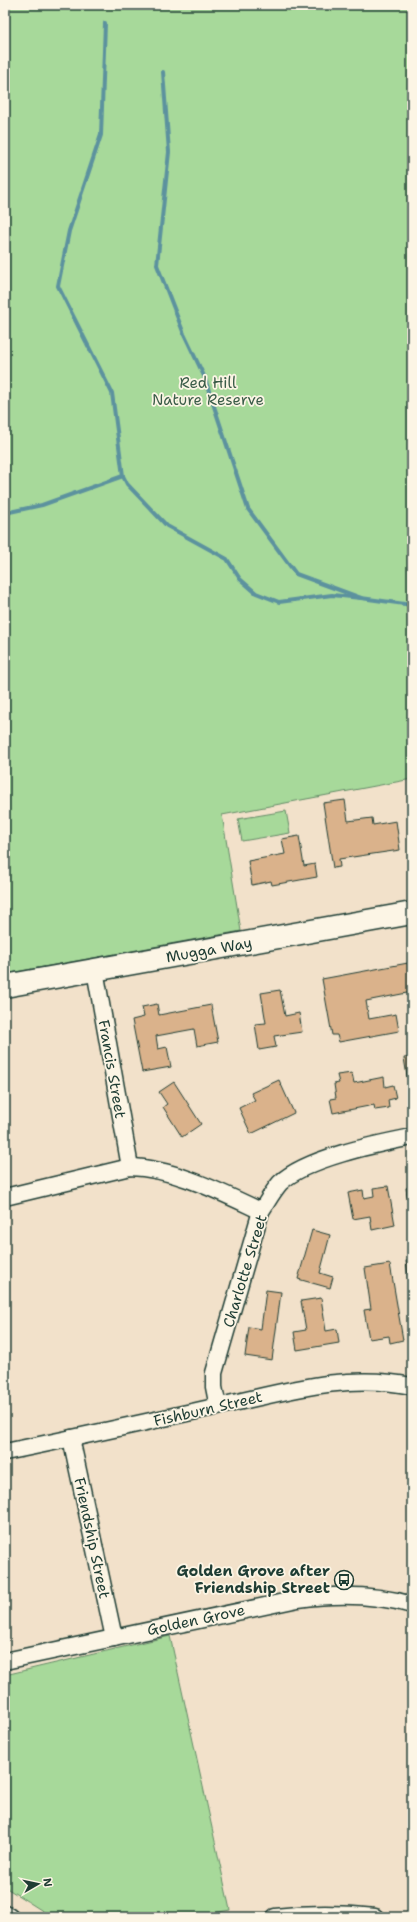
<svg xmlns="http://www.w3.org/2000/svg" width="417" height="1922" viewBox="0 0 417 1922" font-family="'Shantell Sans',sans-serif">
	<style>
		.green { fill: #a7d99a; stroke: #638b67 }
		.lines { fill: none; stroke-linecap: round; stroke-linejoin: round }
		.stream { stroke: #5c929e; stroke-width: 4 }
		.building { fill: #dab28b; stroke: #1f3d34 }
		.street-casing { stroke: #1f3d34; stroke-width: 19 }
		.secondary-casing { stroke: #1f3d34; stroke-width: 25 }
		.street { stroke: #fcf5e5; stroke-width: 16 }
		.secondary { stroke: #fcf5e5; stroke-width: 22 }
		.labels { text-anchor: middle; stroke-width: 3.5; stroke-linejoin: round; paint-order: stroke }
		.park-label { font-size: 15px; fill: #3a5c48; stroke: #fcf5e5 }
		.street-label { font-size: 15px; fill: #1f3d34; stroke: #fcf5e5 }
		.poi-label { font-size: 15px; font-weight: bold; fill: #1f3d34; stroke: #fcf5e5; text-anchor: end }
	</style>
	<rect width="100%" height="100%" fill="#f2e1ca"/>
	<filter id="ink" filterUnits="userSpaceOnUse"><feTurbulence type="fractalNoise" baseFrequency=".025" numOctaves="2"/><feDisplacementMap in="SourceGraphic" scale="8" xChannelSelector="R" yChannelSelector="G"/><feConvolveMatrix kernelMatrix="1 2 1 2 8 2 1 2 1" color-interpolation-filters="sRGB"/></filter>
	<g filter="url(#ink)">
		<g class="green">
			<polygon points="5,5 412,5 412,779 222,815 241,931 5,974"/>
			<polygon points="286,811 290,833 242,841 238,819"/>
			<polygon points="170,1636 230,1910 192,1917 52,1917 8,1889 5,1885 5,1675"/>
		</g>
		<g class="lines">
			<g class="stream">
				<polyline points="105,23 101,135 69,231 58,286 112,393 123,476 127,484 167,526 227,559 240,579 256,593 279,602 332,595 361,598"/>
				<polyline points="163,72 169,152 157,265 184,334 204,376 248,509 296,574 361,598 412,605"/>
				<polyline points="5,513 42,505 123,476"/>
			</g>
		</g>
		<g class="building">
			<polygon points="345,800 348,821 372,818 373,825 396,821 400,850 339,859 340,867 333,868 323,803"/>
			<polygon points="299,836 304,866 315,864 317,877 272,885 271,881 252,885 248,861 285,854 282,839"/>
			<polygon points="408,963 412,992 366,1001 369,1019 396,1014 399,1031 339,1042 337,1035 332,1035 322,979"/>
			<polygon points="280,990 285,1016 299,1013 302,1032 274,1036 276,1047 259,1050 255,1024 266,1023 261,993"/>
			<polygon points="157,1004 159,1015 211,1005 218,1042 197,1046 194,1029 156,1036 158,1049 167,1047 171,1067 142,1072 132,1020 144,1017 142,1007"/>
			<polygon points="412,1057 412,1082 408,1082 404,1058"/>
			<polygon points="352,1073 354,1083 384,1077 385,1087 393,1085 396,1098 388,1100 389,1108 375,1110 374,1105 333,1113 330,1099 336,1098 334,1084 339,1083 337,1075"/>
			<polygon points="279,1080 294,1113 251,1134 239,1108 255,1100 251,1093"/>
			<polygon points="174,1082 201,1124 182,1137 163,1107 167,1104 159,1092"/>
			<polygon points="388,1186 395,1225 372,1230 370,1216 353,1219 348,1193 363,1190 364,1198 374,1196 373,1188"/>
			<polygon points="412,1187 412,1216 410,1217 406,1188"/>
			<polygon points="312,1230 330,1235 320,1273 333,1277 330,1288 298,1279"/>
			<polygon points="412,1260 412,1306 406,1261"/>
			<polygon points="390,1264 403,1340 390,1343 389,1336 369,1339 364,1310 371,1309 365,1268"/>
			<polygon points="266,1290 281,1292 272,1360 245,1356 249,1327 261,1329"/>
			<polygon points="321,1298 326,1331 337,1329 339,1343 297,1350 294,1332 306,1330 301,1301"/>
		</g>
		<g class="lines">
			<defs>
				<g id="street">
					<polyline points="95,970 130,1167"/>
					<path d="M5,1197L130,1167C174,1168 222,1193 261,1211"/>
					<path d="M218,1407L214,1387V1373L261,1211C267,1202 273,1191 280,1183C306,1158 377,1144 412,1137"/>
					<polyline points="71,1438 114,1638"/>
					<path d="M5,1452C75,1438 145,1422 215,1407C282,1393 343,1372 412,1386"/>
					<path d="M5,1661L298,1599C336,1594 375,1594 412,1605"/>
					<polyline points="5,1914 10,1917"/>
					<path d="M275,1917C309,1913 341,1913 375,1917"/>
				</g>
				<polyline id="secondary" points="5,986 412,913"/>
			</defs>
			<use href="#street" class="street-casing"/>
			<use href="#secondary" class="secondary-casing"/>
			<use href="#street" class="street"/>
			<use href="#secondary" class="secondary"/>
		</g>
	</g>
	<defs>
		<symbol id="bus-ring" viewBox="-11 -11 22 22"><circle r="9.5" fill="#fcf5e5" stroke="#1f3d34" stroke-width="1.5"/><path d="M-5-6H5V4H4V6H2V4H-2V6H-4V4H-5ZM-3.5-4V0h7V-4ZM-3.5 1.2v1.5H-2V1.2ZM2 1.2v1.5H3.5V1.2Z" fill="#1f3d34"/></symbol>
	</defs>
	<g fill-rule="evenodd">
		<use href="#bus-ring" x="333" y="1569" width="22" height="22"/>
	</g>
	<g class="labels">
		<g class="park-label">
			<text x="208" y="388">Red Hill<tspan x="208" dy="17">Nature Reserve</tspan></text>
		</g>
		<g class="street-label">
			<text transform="translate(209 950) rotate(-10)" y="5">Mugga Way</text>
			<text transform="translate(112 1069) rotate(80)" y="5">Francis Street</text>
			<text transform="translate(245 1271) rotate(-73)" y="5">Charlotte Street</text>
			<text transform="translate(208 1409) rotate(-13)" y="5">Fishburn Street</text>
			<text transform="translate(92 1538) rotate(78)" y="5">Friendship Street</text>
			<text transform="translate(196 1620) rotate(-12)" y="5">Golden Grove</text>
		</g>
		<g class="poi-label">
			<text x="330" y="1576">Golden Grove after<tspan x="330" dy="17">Friendship Street</tspan></text>
		</g>
	</g>
	<rect width="417" height="1922" fill="none" stroke="#fcf5e5" stroke-width="20"/>
	<rect x="10" y="10" width="397" height="1902" fill="none" stroke="#1f3d34" stroke-width="1.5" filter="url(#ink)"/>
	<g transform="translate(38 1884) rotate(81)" stroke="#fcf5e5" stroke-width="3" paint-order="stroke">
	<path d="M0-3L7 15L0 10L-7 15Z" fill="#1f3d34"/>
	<text y="-6" font-size="11" font-weight="bold" text-anchor="middle" fill="#1f3d34">N</text>
	</g>
</svg>
